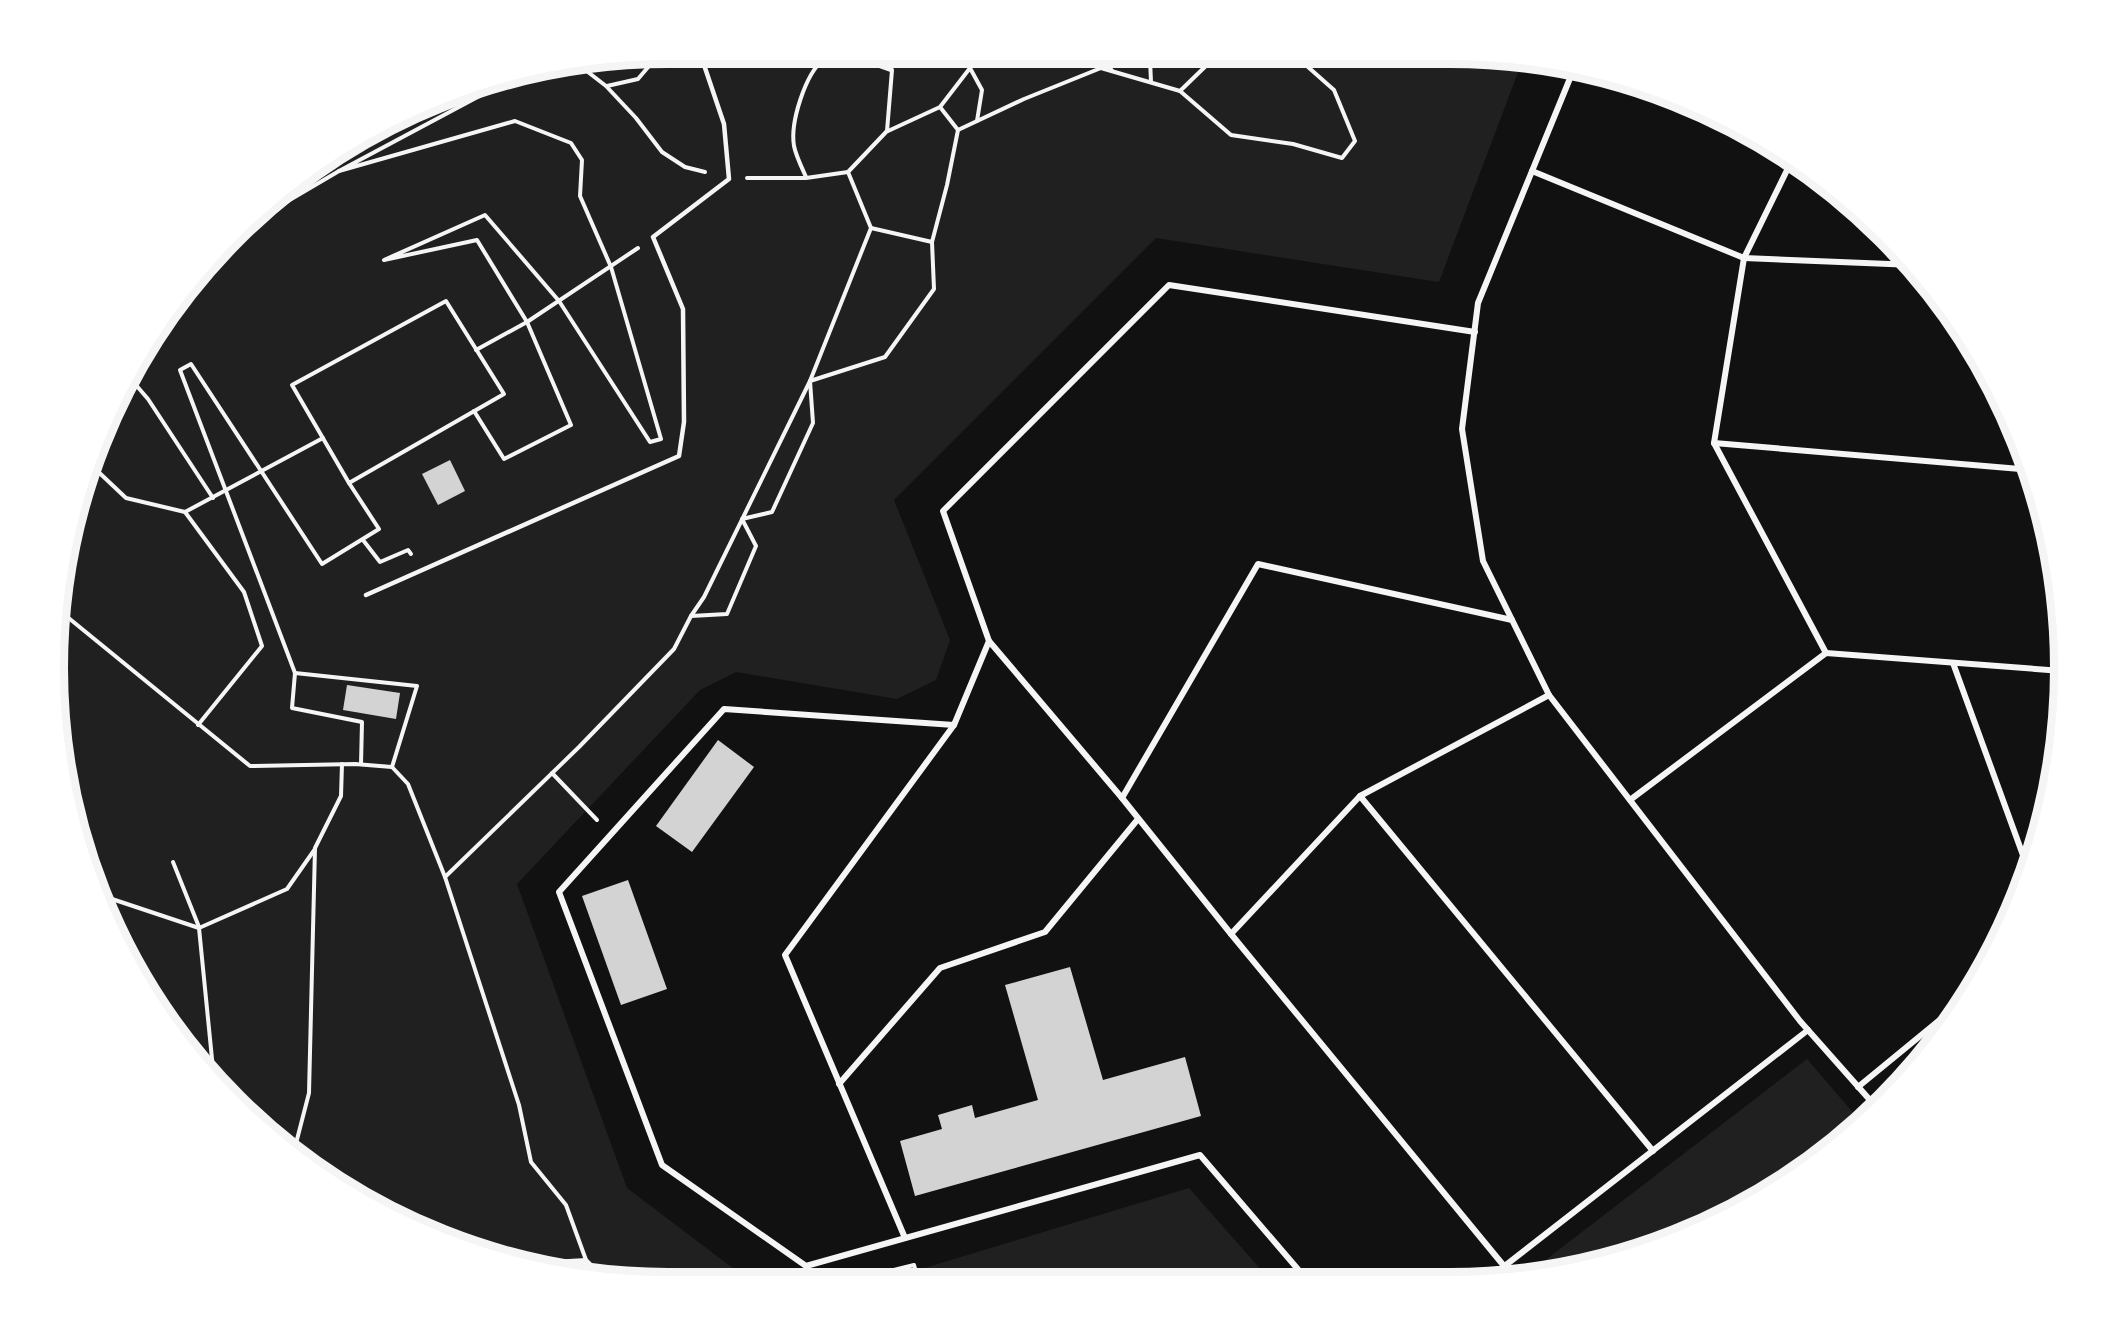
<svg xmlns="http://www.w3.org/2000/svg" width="2119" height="1337" viewBox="0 0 2119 1337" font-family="'Varela Round',sans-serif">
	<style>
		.green { fill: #202020 }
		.building { fill: #d3d3d3 }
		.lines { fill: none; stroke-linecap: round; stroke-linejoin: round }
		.path { stroke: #f5f5f5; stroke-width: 4 }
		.service { stroke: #f5f5f5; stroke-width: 4.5 }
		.minor { stroke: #f5f5f5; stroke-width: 6 }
		.rim { fill: none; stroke: #f5f5f5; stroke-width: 8 }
	</style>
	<rect width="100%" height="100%" fill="#111"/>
	<g class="green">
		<polygon points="588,59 1523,59 1439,282 1156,238 894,500 950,640 936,680 897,699 736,672 700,690 517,884 627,1188 746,1278 589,1278 434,1236 294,1156 234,1103 158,1010 117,940 75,828 54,668 66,549 87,471 136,362 181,294 234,234 327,158 471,87"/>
		<polygon points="1807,1059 1862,1123 1855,1131 1757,1201 1648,1250 1526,1275"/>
		<polygon points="1189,1188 1271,1281 888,1279"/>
	</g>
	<g class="building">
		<polygon points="450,460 465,491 438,505 422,474"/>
		<polygon points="347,685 400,693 396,719 343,710"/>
		<polygon points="718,740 754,767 692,852 656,826"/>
		<polygon points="628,880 667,989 621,1005 582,896"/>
		<polygon points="1070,967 1103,1080 1185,1057 1201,1116 915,1196 900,1141 942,1129 938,1115 972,1105 975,1118 1038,1100 1005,985"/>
	</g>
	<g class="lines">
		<g class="path">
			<polyline points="860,59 891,70"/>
			<polyline points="967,59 970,68"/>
			<polyline points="1105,59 1112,71"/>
			<polyline points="1150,59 1151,82"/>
			<polyline points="575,62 606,86 636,118 662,152 685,167 705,172"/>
			<polyline points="607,86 638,79 649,66 648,59"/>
			<polyline points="1180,91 1211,61 1218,59"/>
			<polyline points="940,107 958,130"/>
			<polyline points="888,131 940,107 970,68 982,90 977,121"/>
			<path d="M806,177C802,168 796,156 794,146C790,123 805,74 824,59"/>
			<polyline points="747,178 806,178 848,172"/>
			<polyline points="871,228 932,242 947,185 958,130 1024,99 1101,68 1180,91 1231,135 1293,144 1342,158 1355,141 1334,90 1299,59"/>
			<polyline points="237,231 339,171"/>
			<polygon points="446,301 504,394 349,483 292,385"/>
			<polyline points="476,350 527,322 638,248"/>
			<polyline points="129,377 148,399 213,498"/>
			<polyline points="474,411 504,459 571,425 527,322 477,240 384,260 485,215 559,301 650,442 661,439 611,267 580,196 582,160 571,143 515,121 339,171 517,76"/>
			<polyline points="90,464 126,498 185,512 244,592 262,646 198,725"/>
			<polyline points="349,483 379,529 322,564 191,364 180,370 295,673 417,686 392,767"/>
			<polyline points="185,512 323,438"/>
			<polyline points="363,540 380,562 408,550 411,554"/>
			<polyline points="60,611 250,766 355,764 392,767 408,784 445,877 519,1105 531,1162 566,1205 586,1260 604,1278"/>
			<polyline points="691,616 727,614 756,546 742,519 772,512 813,423 810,381 885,357 934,289 932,242"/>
			<polyline points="59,621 64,615"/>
			<polyline points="295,673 292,708 362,722 361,764"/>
			<polyline points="552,773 597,820"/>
			<polyline points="173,862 199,927"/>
			<polyline points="445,877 579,747 674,649 691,616 704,597 810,381 871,228 848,172 887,131 892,70 886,59"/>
			<polyline points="100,895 199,928"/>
			<polyline points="214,1079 199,928 287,889 315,849"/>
			<polyline points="293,1155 309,1093 315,848 341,796 342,764"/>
			<polyline points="534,1263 586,1260 586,1277"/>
			<polyline points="857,1279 914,1265 918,1279"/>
		</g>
		<polyline class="service" points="366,595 679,456 684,422 683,309 653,237 729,179 724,124 702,59"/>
		<g class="minor">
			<polyline points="1573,71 1478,303 1462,429 1483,561 1549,695 1800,1021 1877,1108"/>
			<polyline points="1791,162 1744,258 1714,443 1826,653"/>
			<polyline points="1532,171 1744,258 1914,265"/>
			<polyline points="1714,443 2032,470"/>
			<polyline points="989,641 1122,798 1231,934 1504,1266"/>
			<polyline points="1953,663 2028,869"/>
			<polyline points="1360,796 1653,1151"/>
			<polyline points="1122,798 1258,564 1512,620"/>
			<polyline points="1630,800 1826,653 2062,671"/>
			<polyline points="1231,934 1360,796 1549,695"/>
			<polyline points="839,1084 940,968 1045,932 1138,819"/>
			<polyline points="1858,1087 1964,1000"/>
			<polyline points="905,1238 785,955 954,725"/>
			<polyline points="1308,1281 1200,1155 806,1266 662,1165 559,892 724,709 954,725 989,641 943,511 1169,285 1475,332"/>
			<polyline points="1484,1282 1808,1030"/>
		</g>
	</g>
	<path d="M0 0H2119V1337H0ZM668 64H1450A604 604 0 0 1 2054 668V668A604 604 0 0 1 1450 1272H668A604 604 0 0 1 64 668V668A604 604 0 0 1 668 64Z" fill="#fff" fill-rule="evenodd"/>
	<path class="rim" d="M668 64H1450A604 604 0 0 1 2054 668V668A604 604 0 0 1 1450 1272H668A604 604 0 0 1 64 668V668A604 604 0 0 1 668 64Z"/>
</svg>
